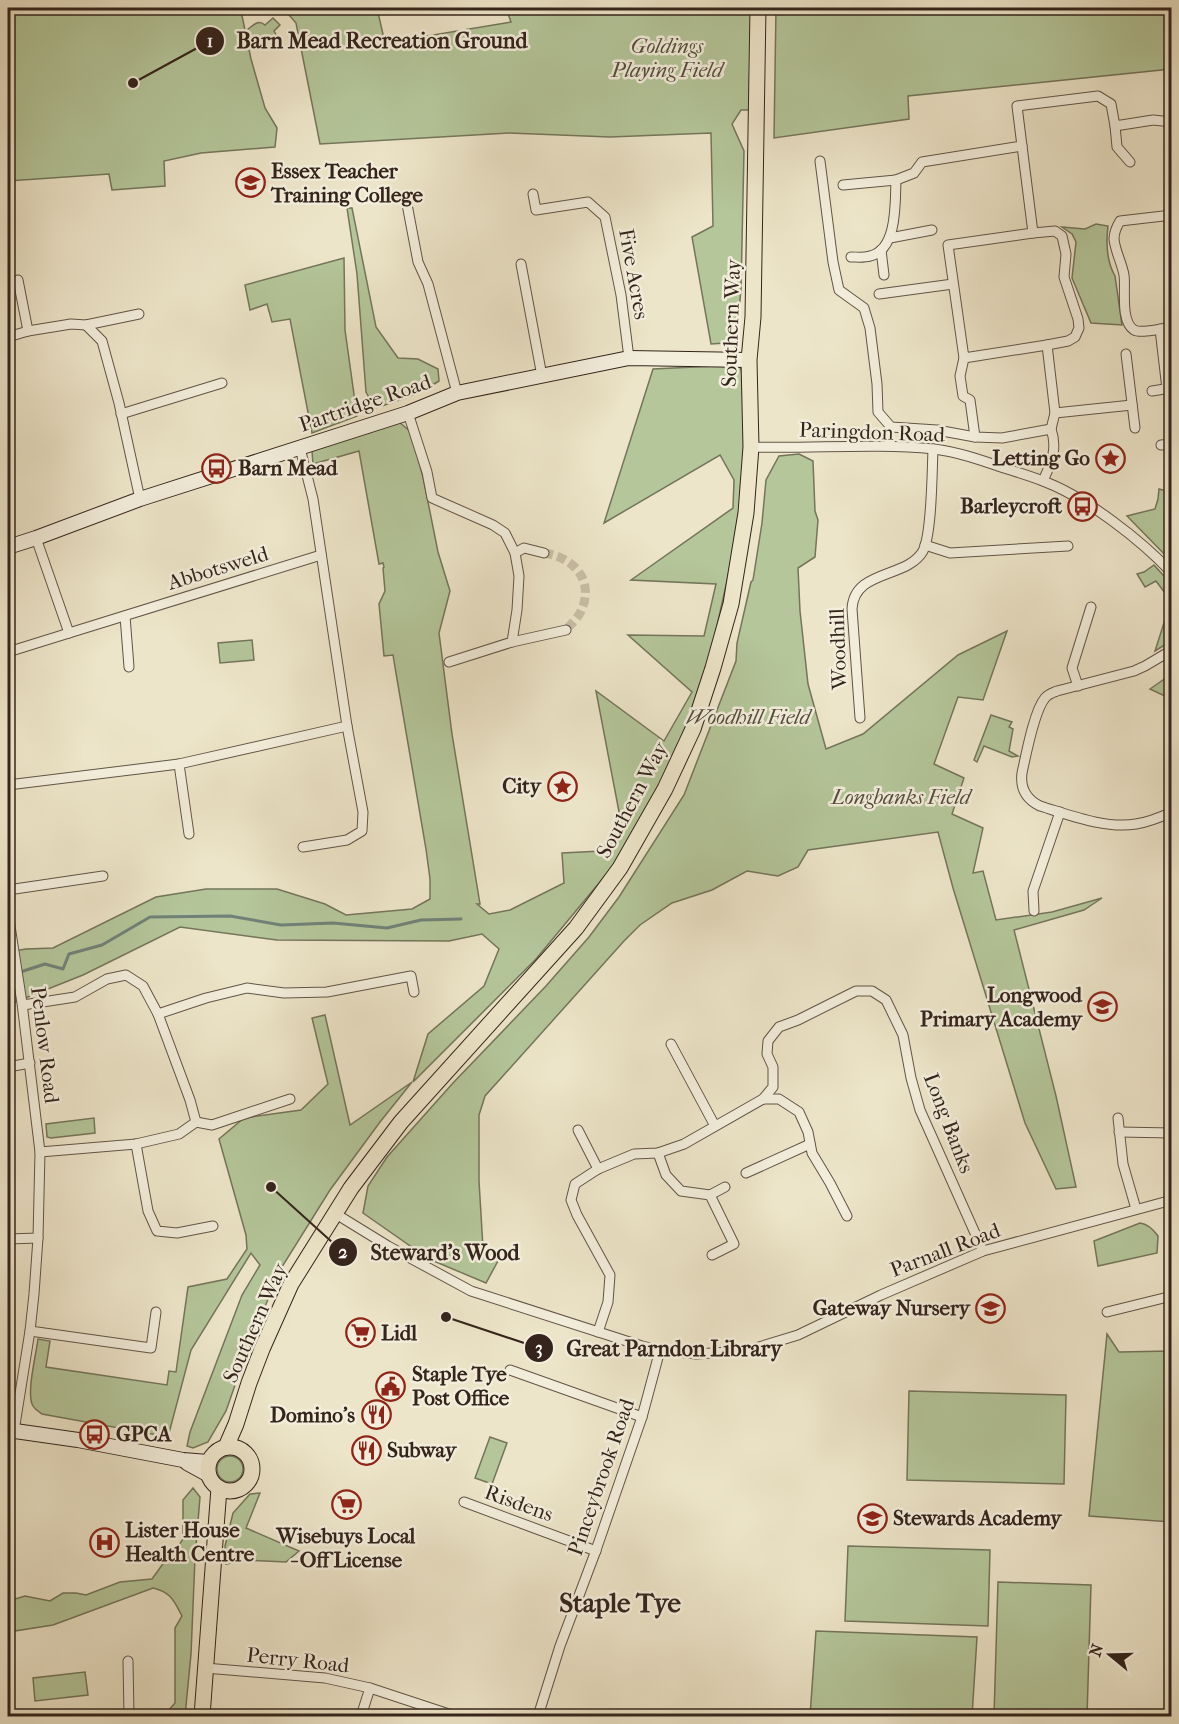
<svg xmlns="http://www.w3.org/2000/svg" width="1179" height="1724" viewBox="0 0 1179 1724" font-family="'IM FELL French Canon',serif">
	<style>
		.green { fill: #b4c69a; stroke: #74755b; stroke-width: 1.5 }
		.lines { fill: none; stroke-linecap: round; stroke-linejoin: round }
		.stream { stroke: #718178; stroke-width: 3 }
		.street-tunnel { stroke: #c8bea6; stroke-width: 9; stroke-dasharray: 9 4.5; stroke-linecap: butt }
		.street-casing { stroke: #625447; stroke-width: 11 }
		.secondary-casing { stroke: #34241c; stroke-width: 16 }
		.primary-casing { stroke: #34241c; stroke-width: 17 }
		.street { stroke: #f3eedc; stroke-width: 9 }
		.secondary { stroke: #f3eedc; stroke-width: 14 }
		.primary { stroke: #ede5c9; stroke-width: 15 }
		.labels { text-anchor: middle; stroke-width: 5; stroke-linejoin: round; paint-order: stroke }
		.park-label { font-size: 21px; font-style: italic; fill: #544c3c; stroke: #f3eedc }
		.poi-label { font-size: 21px; font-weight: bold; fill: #34241c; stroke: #f3eedc; text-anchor: start }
		.street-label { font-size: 21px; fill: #34241c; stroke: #f3eedc }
		.district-label { font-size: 27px; font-weight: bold; fill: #34241c; stroke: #f3eedc }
		.leader { fill: none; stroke: #34241c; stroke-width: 2 }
		.callout-dot { fill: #34241c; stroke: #f3eedc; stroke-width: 2 }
		.mark-label { font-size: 18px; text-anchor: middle; font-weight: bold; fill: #fff }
		.callout-label { font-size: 22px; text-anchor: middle; font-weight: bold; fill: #34241c; stroke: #f3eedc; stroke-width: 5; stroke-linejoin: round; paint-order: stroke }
	</style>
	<rect width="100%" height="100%" fill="#ede5c9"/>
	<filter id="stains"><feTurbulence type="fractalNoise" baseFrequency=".00333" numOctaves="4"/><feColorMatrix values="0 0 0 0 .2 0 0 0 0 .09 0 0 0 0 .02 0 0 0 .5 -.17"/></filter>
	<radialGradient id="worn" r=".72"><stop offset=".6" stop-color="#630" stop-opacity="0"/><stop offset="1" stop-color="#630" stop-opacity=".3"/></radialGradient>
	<g class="green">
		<polygon points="8,8 246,8 241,11 251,59 265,108 277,128 275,147 201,153 164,161 165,186 112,190 109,174 8,181"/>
		<polygon points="283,8 377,8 385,43 511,22 506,8 751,8 749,110 741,110 732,124 744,151 741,289 738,322 734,332 726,343 711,344 692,237 713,226 711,133 610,137 509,133 320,144 296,23"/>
		<polygon points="776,8 1171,8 1171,69 908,96 909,119 774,138"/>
		<path d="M273,18L280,25L274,31L278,38L251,44L248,29C254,25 258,19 265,25Z"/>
		<path d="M347,208H352L376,327L398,358L418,359L438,369L439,381C419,394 398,401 375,408L366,392L357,274Z"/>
		<path d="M1096,224L1108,226C1106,242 1107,262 1115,276L1122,325L1091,323L1072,278L1076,242L1072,234L1062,227L1085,229Z"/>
		<polygon points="344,258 345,330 357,416 312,433 290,319 272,322 267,304 250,310 245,285"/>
		<polygon points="726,364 737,364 741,369 751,432 731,563 706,675 663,783 614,865 536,959 413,1082 428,1034 484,986 499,949 482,934 449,941 277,940 180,927 83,975 8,1005 8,952 26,949 53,948 156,897 206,889 277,889 325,904 346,915 412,909 430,899 430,879 426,849 397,679 393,655 384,656 379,604 385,591 383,568 384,567 383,563 379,564 359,451 313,464 312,451 351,436 399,422 411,432 423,477 438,552 450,591 439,633 452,734 480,904 477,904 489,914 510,910 564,883 562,853 602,851 620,817 596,691 664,741 692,692 628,635 704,636 716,584 631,580 733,508 734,480 720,455 604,523 653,369 715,366"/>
		<polygon points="799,454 813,461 815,511 818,520 815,557 798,568 800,611 808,684 826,749 863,734 958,655 1007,631 983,700 958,697 934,764 964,778 952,814 983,828 973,873 983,871 996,920 1052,912 1102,898 1084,910 1014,930 1056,1096 1076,1187 1056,1189 1025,1123 953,888 938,832 808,850 798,867 778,876 747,871 712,890 672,903 640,925 624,941 485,1096 479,1115 479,1181 483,1248 498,1261 486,1283 429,1259 363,1213 368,1186 387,1157 453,1083 546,986 589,937 619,897 684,795 736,661 737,643 751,582 753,580 762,523 766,480 779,456"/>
		<polygon points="1159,489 1171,492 1171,561 1127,516 1155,509 1158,499"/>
		<polygon points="1154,565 1172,585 1171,641 1155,651 1171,601 1156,581 1145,587 1137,574 1144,572"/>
		<polygon points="252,640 254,660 220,663 218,643"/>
		<polygon points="1171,672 1171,690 1169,698 1150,689 1170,675"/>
		<polygon points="991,715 1012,722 1009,727 1013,729 1009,751 1018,756 1012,757 984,746 977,762 974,760"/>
		<path d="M325,1015L350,1125L412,1082L380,1122L330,1190L280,1270L248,1348L226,1411L208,1442L193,1448L187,1446L190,1432L242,1295L260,1265L251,1253L191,1350L168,1437L42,1414C38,1411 34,1409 32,1404C27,1390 36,1355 38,1339L50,1341L46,1367L167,1385L169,1371L176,1372L188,1287L227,1279L247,1249L246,1235L219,1139L244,1118L301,1110L328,1084L312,1018Z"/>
		<polygon points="94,1118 95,1133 51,1138 47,1137 46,1124"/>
		<path d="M1140,1223C1148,1224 1153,1229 1158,1236L1157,1253L1098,1266L1094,1241Z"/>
		<polygon points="1107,1334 1119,1352 1171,1351 1171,1522 1089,1516"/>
		<polygon points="909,1391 1066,1395 1064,1484 907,1480"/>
		<polygon points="490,1437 507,1443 492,1484 475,1478"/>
		<circle cx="230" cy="1469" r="13"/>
		<path d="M193,1488L200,1497L195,1558L191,1654L185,1716H171L167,1712L175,1703V1628L182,1616C174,1601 171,1592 153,1588L53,1625L8,1632V1601L25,1596L50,1601L63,1593H76L86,1595L120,1582L152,1579L165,1561L169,1560L183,1539V1500Z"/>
		<polygon points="260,1493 246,1528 299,1551 286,1562 245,1560 226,1564 225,1546 233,1513 250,1494"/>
		<polygon points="848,1546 990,1550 988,1626 845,1621"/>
		<polygon points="998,1582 1091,1585 1087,1716 994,1716"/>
		<polygon points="816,1631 977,1637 972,1716 810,1716"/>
		<polygon points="85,1672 88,1695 35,1701 33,1678"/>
	</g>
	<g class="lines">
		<polyline class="stream" points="8,976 45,964 63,969 69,954 102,945 150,917 230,916 281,925 333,923 387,928 421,920 461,919"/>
		<path class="street-tunnel" d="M544,553C574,557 595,581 581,611C578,618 571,624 566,630"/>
		<defs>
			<g id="street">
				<polyline points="1115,126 1117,147 1130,162"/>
				<polyline points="1022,146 1033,233 948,245 964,358 1047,345 1055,413 1051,429"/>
				<path d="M820,161L833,262L839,290L864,308L870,328L877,384L878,412L891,427L937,430L975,437L1002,438L1051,429C1058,449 1051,463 1043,481"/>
				<polyline points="843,185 896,180"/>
				<polyline points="533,194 536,210 588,202 605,217 621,295 629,358"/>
				<polyline points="406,199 418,262 428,284 457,393"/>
				<path d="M1172,215L1120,221C1117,226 1114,232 1114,239C1115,251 1122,263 1124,275C1126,289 1120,321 1134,330C1141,334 1163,328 1172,327"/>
				<polyline points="1033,233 1055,231 1062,236 1066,254 1064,277 1078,319 1079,328 1075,337 1068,341 1047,345"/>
				<polyline points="890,238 932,230"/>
				<polyline points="881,250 884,275"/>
				<path d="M851,257C857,257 864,258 870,256C898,250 895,201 896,180L914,173L922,162L1022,146L1017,106L1098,96L1111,104L1115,126L1153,120L1172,122"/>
				<polyline points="521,264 542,376"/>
				<polyline points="18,280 28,331"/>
				<polyline points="879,294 953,284"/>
				<polyline points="86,325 102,341 119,403 140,499"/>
				<polyline points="1160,329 1167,389"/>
				<polyline points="8,337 28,331 71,324 86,325 139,314"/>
				<polyline points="1126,354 1135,428"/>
				<polyline points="964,358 960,376 963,396 970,400 975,437"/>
				<polyline points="1152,391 1171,388"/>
				<polyline points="408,413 427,472 432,498 493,525 505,533 515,553 519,576 517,610 512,642 449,662"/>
				<polyline points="1055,413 1132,405"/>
				<polyline points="121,414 222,383"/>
				<polyline points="1161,445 1172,444"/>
				<path d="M751,447C812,449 873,443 934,449C958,452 981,460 1004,468C1017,472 1030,476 1043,481C1086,497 1141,540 1172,573"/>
				<polyline points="300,448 313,499 347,726 363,812 362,831 347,840 303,847"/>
				<polyline points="925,545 950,553 1068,546"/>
				<polyline points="515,553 524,548 544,553"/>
				<polyline points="125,616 129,667"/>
				<polyline points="69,633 321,555"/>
				<polyline points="512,642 566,630"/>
				<path d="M1172,650L1145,666L1134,671L1057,691C1052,693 1048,694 1045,698C1034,711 1026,755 1022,773C1020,788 1026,799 1040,806C1070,815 1105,829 1136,824C1149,822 1161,817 1172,812"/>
				<polyline points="8,652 69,633 36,538"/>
				<polyline points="1078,686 1072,668 1091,607"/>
				<path d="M860,718L852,609C854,569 907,579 923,551C932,534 932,471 933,449"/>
				<polyline points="179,764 189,834"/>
				<polyline points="8,785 179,764 347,726"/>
				<polyline points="8,890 103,876"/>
				<polyline points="1034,911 1033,891 1060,812"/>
				<polyline points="8,913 22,1003 40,1152 38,1238 34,1294 30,1331 14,1431"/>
				<polyline points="23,1005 75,997 107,979 126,975 143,986 158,1014 190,1100 196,1122 179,1134 136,1144 40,1152"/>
				<polyline points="158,1014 206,998 247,988 284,993 327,992 411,976 414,992"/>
				<polyline points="671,1044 715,1126"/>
				<polyline points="8,1067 30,1063"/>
				<polyline points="763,1099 779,1099 799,1112 808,1132 812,1153 830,1183 847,1216"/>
				<polyline points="1118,1118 1123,1164 1136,1209"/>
				<polyline points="196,1122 212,1125 290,1099"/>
				<polyline points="578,1130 598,1169"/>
				<polyline points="1119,1132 1172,1133"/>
				<polyline points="136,1144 148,1211 157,1231 177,1233 213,1226"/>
				<polyline points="658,1153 666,1175 681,1191 710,1195 734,1244 712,1255"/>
				<polyline points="746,1173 810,1144"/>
				<polyline points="710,1195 725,1187"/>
				<polyline points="336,1214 388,1246 471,1291 642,1346 660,1350 696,1354 746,1351 798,1335 881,1295 983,1251 1172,1200"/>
				<polyline points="8,1239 38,1238"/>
				<polyline points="1107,1312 1172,1296"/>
				<polyline points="30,1331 151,1348 156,1312"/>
				<polyline points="598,1332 608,1302 610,1275 577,1215 571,1200 575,1184 598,1169 634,1154 658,1153 684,1144 763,1099 773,1087 773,1067 767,1054 768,1041 779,1027 798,1020 856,991 872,991 886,1000 903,1035 911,1078 920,1110 983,1251"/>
				<polyline points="510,1370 642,1417"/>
				<polyline points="464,1502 596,1551"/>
				<polyline points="128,1661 129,1716"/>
				<polyline points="205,1668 325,1678 370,1688 455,1716"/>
				<polyline points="361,1716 370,1688"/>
				<polyline points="538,1716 560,1646 595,1553 642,1417 660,1350"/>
			</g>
			<g id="secondary">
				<polyline points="8,547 36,538 140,499 408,413 457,393 629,358 749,360"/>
				<polyline points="8,1430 78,1440 183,1460 208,1462"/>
				<polyline points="187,1463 209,1475"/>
			</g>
			<g id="primary">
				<circle cx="230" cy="1469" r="22"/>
				<polyline points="226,1447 236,1424 249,1383 262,1349 291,1284 351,1188 401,1122 576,928 620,868 665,789 693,729 713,668 731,604 746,513 751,447 749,360 753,317 758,8"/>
				<polyline points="202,1716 219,1488"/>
			</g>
		</defs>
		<use href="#street" class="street-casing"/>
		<use href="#secondary" class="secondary-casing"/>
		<use href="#primary" class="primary-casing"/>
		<use href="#street" class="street"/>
		<use href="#secondary" class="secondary"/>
		<use href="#primary" class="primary"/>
	</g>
	<defs>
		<symbol id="school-ring" viewBox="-11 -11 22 22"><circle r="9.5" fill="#f3eedc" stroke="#8f2418" stroke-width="1.5"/><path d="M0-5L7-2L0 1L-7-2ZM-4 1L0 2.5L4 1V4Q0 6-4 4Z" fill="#8f2418"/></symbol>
		<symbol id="sight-ring" viewBox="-11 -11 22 22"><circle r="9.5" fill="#f3eedc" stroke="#8f2418" stroke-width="1.5"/><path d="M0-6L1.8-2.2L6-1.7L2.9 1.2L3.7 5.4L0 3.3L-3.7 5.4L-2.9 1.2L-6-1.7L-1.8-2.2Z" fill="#8f2418"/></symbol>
		<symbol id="bus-ring" viewBox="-11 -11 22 22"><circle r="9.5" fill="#f3eedc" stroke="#8f2418" stroke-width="1.5"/><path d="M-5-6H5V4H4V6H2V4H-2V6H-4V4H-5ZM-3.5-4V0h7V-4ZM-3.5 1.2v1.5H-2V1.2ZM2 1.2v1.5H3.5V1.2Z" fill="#8f2418"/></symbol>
		<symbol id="supermarket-ring" viewBox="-11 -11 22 22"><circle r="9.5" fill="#f3eedc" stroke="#8f2418" stroke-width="1.5"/><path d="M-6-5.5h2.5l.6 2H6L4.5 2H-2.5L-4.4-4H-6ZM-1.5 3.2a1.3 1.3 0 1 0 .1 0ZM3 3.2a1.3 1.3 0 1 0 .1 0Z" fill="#8f2418"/></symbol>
		<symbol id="civic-ring" viewBox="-11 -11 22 22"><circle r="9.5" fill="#f3eedc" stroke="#8f2418" stroke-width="1.5"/><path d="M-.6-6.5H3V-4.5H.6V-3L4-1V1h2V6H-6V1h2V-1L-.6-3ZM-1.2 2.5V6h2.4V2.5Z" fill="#8f2418"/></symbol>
		<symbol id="restaurant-ring" viewBox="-11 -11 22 22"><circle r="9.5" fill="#f3eedc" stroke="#8f2418" stroke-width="1.5"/><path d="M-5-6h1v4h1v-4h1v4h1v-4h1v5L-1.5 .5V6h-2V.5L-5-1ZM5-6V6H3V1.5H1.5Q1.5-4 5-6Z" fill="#8f2418"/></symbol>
		<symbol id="hospital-ring" viewBox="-11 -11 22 22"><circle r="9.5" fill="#f3eedc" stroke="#8f2418" stroke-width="1.5"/><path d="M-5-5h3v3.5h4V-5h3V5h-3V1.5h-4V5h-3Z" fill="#8f2418"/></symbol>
	</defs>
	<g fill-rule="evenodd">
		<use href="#school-ring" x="234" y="166" width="33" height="33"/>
		<use href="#sight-ring" x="1094" y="442" width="33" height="33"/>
		<use href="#bus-ring" x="200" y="452" width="33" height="33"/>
		<use href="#bus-ring" x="1066" y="490" width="33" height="33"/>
		<use href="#sight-ring" x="546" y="770" width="33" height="33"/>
		<use href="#school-ring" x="1086" y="990" width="33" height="33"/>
		<use href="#school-ring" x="974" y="1292" width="33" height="33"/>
		<use href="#supermarket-ring" x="344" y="1316" width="33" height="33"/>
		<use href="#civic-ring" x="374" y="1370" width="33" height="33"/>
		<use href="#restaurant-ring" x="360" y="1398" width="33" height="33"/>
		<use href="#bus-ring" x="78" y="1418" width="33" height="33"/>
		<use href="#restaurant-ring" x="350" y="1434" width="33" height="33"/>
		<use href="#supermarket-ring" x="330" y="1488" width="33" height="33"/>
		<use href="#school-ring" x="856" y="1502" width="33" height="33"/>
		<use href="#hospital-ring" x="88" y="1526" width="33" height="33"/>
	</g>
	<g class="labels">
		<g class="park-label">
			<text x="667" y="53">Goldings<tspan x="667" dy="24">Playing Field</tspan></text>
			<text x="748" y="724">Woodhill Field</text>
			<text x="901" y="804">Longbanks Field</text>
		</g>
		<g class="poi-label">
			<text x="271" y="178">Essex Teacher<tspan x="271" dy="24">Training College</tspan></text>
			<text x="1090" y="465" text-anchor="end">Letting Go</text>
			<text x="238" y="475">Barn Mead</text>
			<text x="1062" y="513" text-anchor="end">Barleycroft</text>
			<text x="541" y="793" text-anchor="end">City</text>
			<text x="1082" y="1002" text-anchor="end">Longwood<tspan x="1082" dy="24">Primary Academy</tspan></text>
			<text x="970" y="1315" text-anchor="end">Gateway Nursery</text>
			<text x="381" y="1340">Lidl</text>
			<text x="412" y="1381">Staple Tye<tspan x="412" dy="24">Post Office</tspan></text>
			<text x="355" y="1422" text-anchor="end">Domino's</text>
			<text x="116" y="1441">GPCA</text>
			<text x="387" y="1457">Subway</text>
			<text x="893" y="1525">Stewards Academy</text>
			<text x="125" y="1537">Lister House<tspan x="125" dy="24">Health Centre</tspan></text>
			<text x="346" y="1543" text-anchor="middle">Wisebuys Local<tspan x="346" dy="24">- Off License</tspan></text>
		</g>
		<g class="street-label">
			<text transform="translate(634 274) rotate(80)" y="7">Five Acres</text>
			<text transform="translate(731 323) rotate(-88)" y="7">Southern Way</text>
			<text transform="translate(365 403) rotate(-19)" y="7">Partridge Road</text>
			<text transform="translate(872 432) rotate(2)" y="7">Paringdon Road</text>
			<text transform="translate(218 568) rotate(-17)" y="7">Abbotsweld</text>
			<text transform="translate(838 649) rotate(-92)" y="7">Woodhill</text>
			<text transform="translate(632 800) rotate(-62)" y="7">Southern Way</text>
			<text transform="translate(45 1045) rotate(83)" y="7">Penlow Road</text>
			<text transform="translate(949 1123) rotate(69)" y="7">Long Banks</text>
			<text transform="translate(945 1250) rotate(-21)" y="7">Parnall Road</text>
			<text transform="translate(255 1323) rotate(-66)" y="7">Southern Way</text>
			<text transform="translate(601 1477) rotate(-71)" y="7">Pinceybrook Road</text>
			<text transform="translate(519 1503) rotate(20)" y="7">Risdens</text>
			<text transform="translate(298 1660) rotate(6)" y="7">Perry Road</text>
		</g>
		<g class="district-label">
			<text x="620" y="1612">Staple Tye</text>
		</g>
	</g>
	<path class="leader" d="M133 83L210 41M271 1187L343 1252M446 1317L539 1348"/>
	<g class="callout-dot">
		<circle cx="133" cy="83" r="6"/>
		<circle cx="271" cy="1187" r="6"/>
		<circle cx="446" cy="1317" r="6"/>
		<circle cx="210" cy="41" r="15"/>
		<circle cx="343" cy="1252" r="15"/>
		<circle cx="539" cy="1348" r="15"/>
	</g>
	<g class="mark-label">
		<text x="210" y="47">1</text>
		<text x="343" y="1258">2</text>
		<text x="539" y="1354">3</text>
	</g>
	<g class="callout-label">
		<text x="382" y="48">Barn Mead Recreation Ground</text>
		<text x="445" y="1260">Steward's Wood</text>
		<text x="674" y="1356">Great Parndon Library</text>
	</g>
	<rect width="1179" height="1724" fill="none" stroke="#ede5c9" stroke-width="30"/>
	<rect x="9" y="9" width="1161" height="1706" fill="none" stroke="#34241c" stroke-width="3"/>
	<rect x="15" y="15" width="1149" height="1694" fill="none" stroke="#34241c" stroke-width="1.5"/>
	<g transform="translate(1110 1655) rotate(289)" stroke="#f3eedc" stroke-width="4.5" paint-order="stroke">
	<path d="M0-4.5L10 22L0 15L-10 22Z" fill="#34241c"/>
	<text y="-9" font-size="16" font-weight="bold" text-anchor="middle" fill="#34241c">N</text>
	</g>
	<rect width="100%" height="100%" filter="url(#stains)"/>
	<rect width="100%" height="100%" fill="url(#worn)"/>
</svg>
